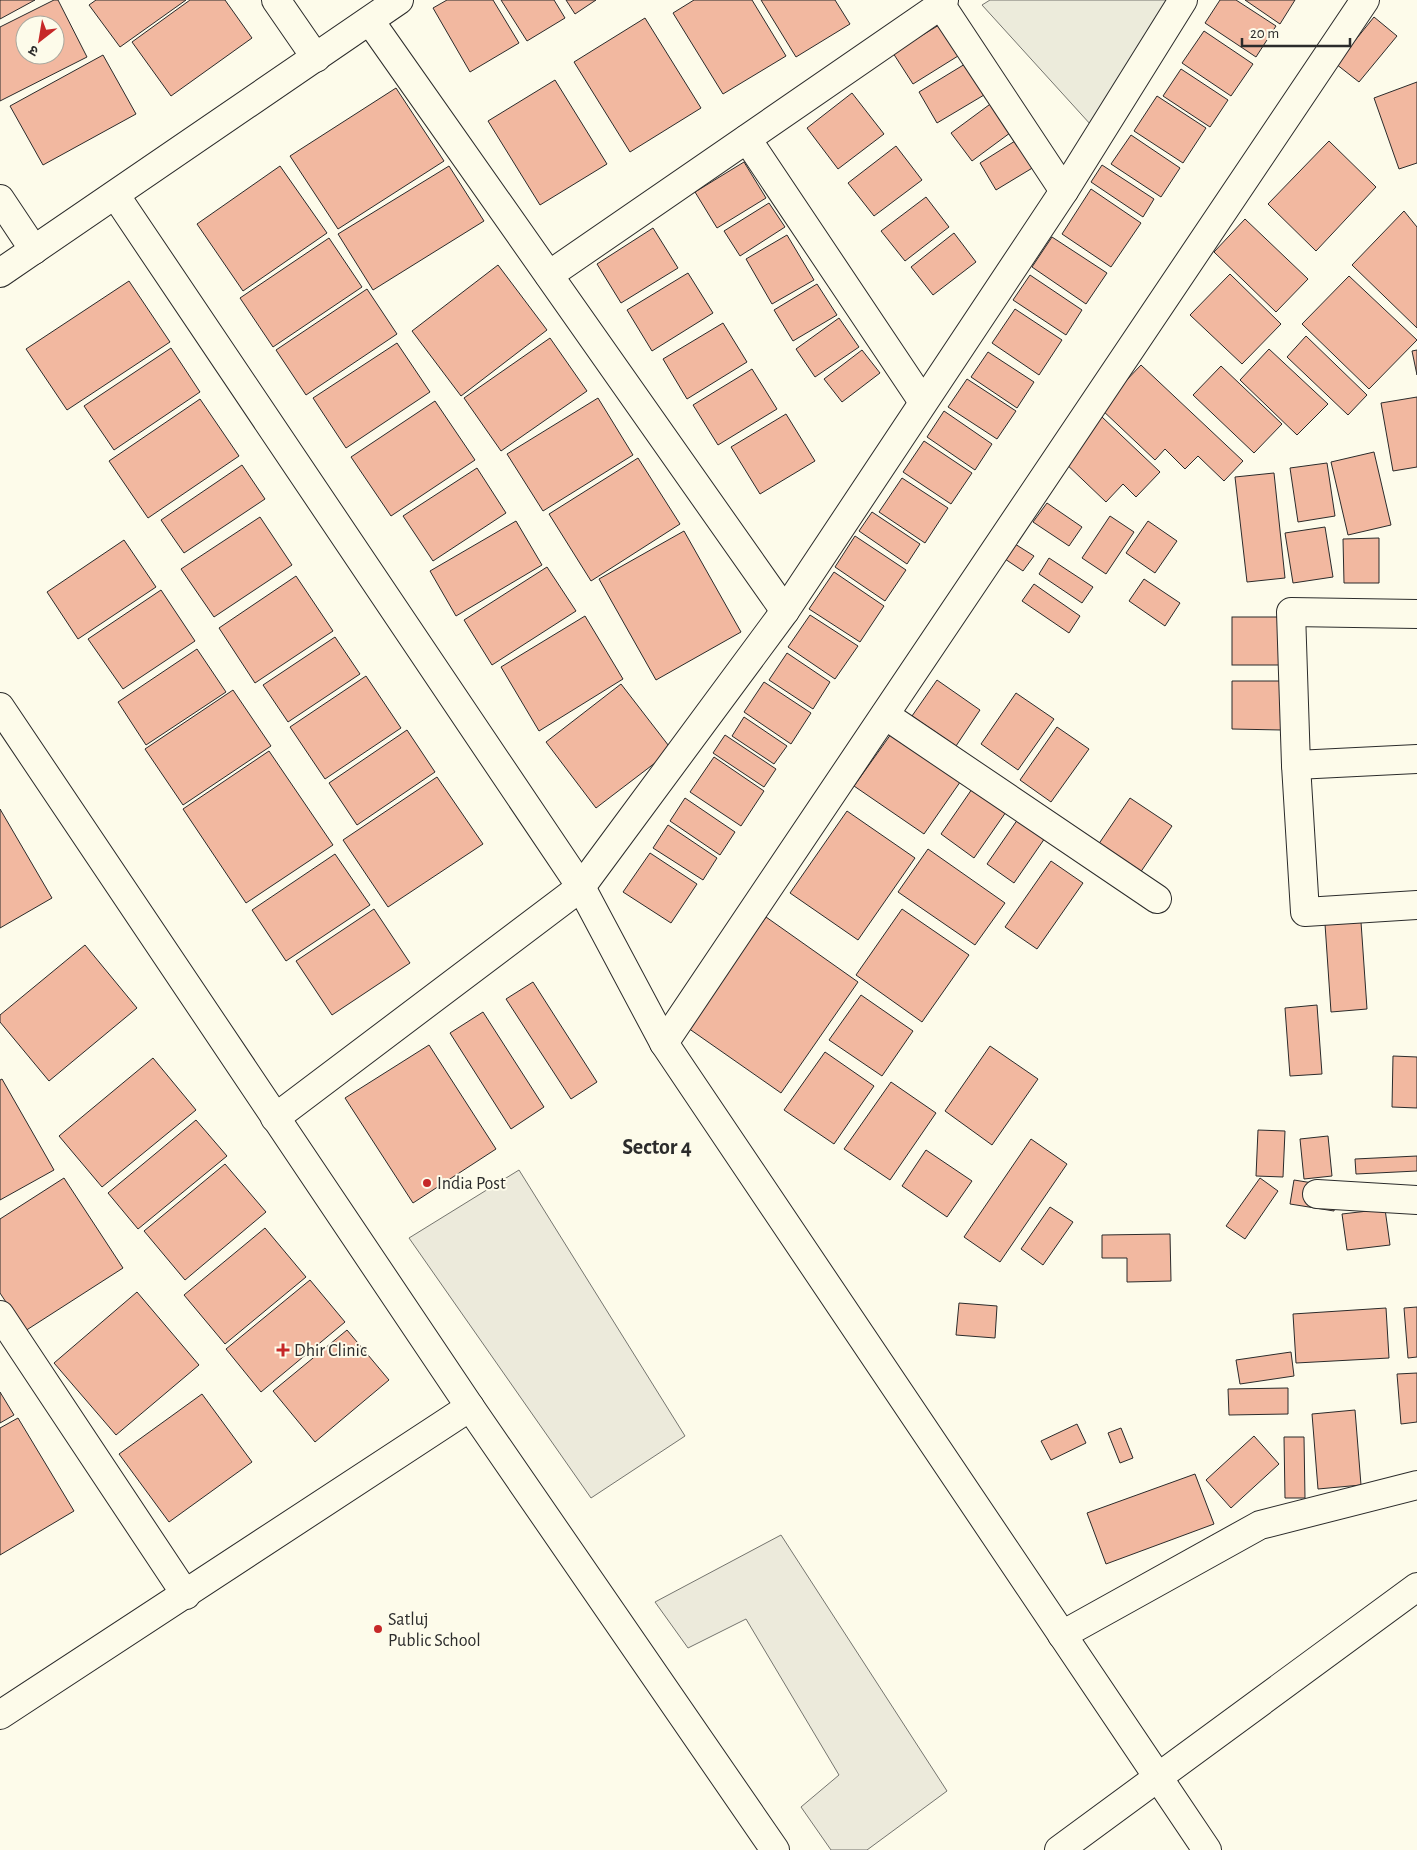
<svg xmlns="http://www.w3.org/2000/svg" width="1417" height="1850" viewBox="0 0 1417 1850" font-family="'Alegreya Sans','Noto Sans Devanagari',sans-serif">
	<style>
		.green { fill: #ecebdb; stroke: #74746e }
		.parking { fill: #eceadb; stroke: #74746e }
		.building { fill: #f2b8a0; stroke: #2b2b2b; fill-rule: evenodd }
		.lines { fill: none; stroke-linecap: round; stroke-linejoin: round }
		.minor-casing { stroke: #2b2b2b; stroke-width: 30 }
		.minor { stroke: #fdfbea; stroke-width: 28 }
		.poi-dot { fill: #c62828; stroke: #fdfbea; stroke-width: 2 }
		.labels { text-anchor: middle; stroke-width: 4; stroke-linejoin: round; paint-order: stroke }
		.poi-label { font-size: 18px; fill: #2b2b2b; stroke: #fdfbea; text-anchor: start }
		.district-label { font-size: 22px; font-weight: bold; fill: #2b2b2b; stroke: #fdfbea }
	</style>
	<rect width="100%" height="100%" fill="#fdfbea"/>
	<polygon class="green" points="990,0 1168,0 1091,125 982,5"/>
	<g class="parking">
		<polygon points="519,1170 685,1436 591,1498 409,1238"/>
		<polygon points="781,1535 947,1791 867,1850 831,1850 801,1807 839,1775 746,1619 688,1648 655,1602"/>
	</g>
	<g class="building">
		<polygon points="0,0 35,0 0,19"/>
		<path d="M54,0H58L87,57L0,101V27ZM25,25H55V55H25Z"/>
		<polygon points="96,0 186,0 120,47 89,5"/>
		<polygon points="190,0 225,0 252,38 171,96 132,42"/>
		<polygon points="447,0 493,0 519,43 470,72 433,8"/>
		<polygon points="501,0 554,0 565,18 527,41"/>
		<polygon points="566,0 596,0 575,14"/>
		<polygon points="694,0 752,0 786,56 723,94 673,13"/>
		<polygon points="761,0 835,0 850,24 796,57"/>
		<polygon points="1220,0 1236,0 1276,26 1256,57 1205,23"/>
		<polygon points="1245,0 1295,0 1280,24"/>
		<polygon points="1374,17 1397,36 1359,82 1336,64"/>
		<polygon points="645,18 701,108 630,152 574,62"/>
		<polygon points="939,25 958,56 913,84 893,53"/>
		<polygon points="1204,31 1253,64 1231,96 1182,63"/>
		<polygon points="103,55 136,114 43,165 10,106"/>
		<polygon points="965,64 984,95 937,123 919,92"/>
		<polygon points="1181,69 1228,100 1210,127 1163,96"/>
		<polygon points="555,80 607,164 540,205 488,121"/>
		<polygon points="1417,82 1417,163 1399,169 1374,98"/>
		<polygon points="396,88 444,161 338,229 290,156"/>
		<polygon points="852,93 884,134 838,169 807,128"/>
		<polygon points="1157,96 1206,128 1183,163 1134,131"/>
		<polygon points="993,102 1014,130 972,161 951,133"/>
		<polygon points="1131,135 1180,168 1161,197 1111,164"/>
		<polygon points="1023,136 1039,164 996,190 980,163"/>
		<polygon points="1329,141 1376,187 1316,251 1268,204"/>
		<polygon points="896,146 922,180 874,216 848,183"/>
		<polygon points="744,162 766,198 717,228 695,192"/>
		<polygon points="1102,165 1154,199 1143,217 1091,182"/>
		<polygon points="280,166 327,233 243,291 197,224"/>
		<polygon points="449,166 484,221 373,290 338,234"/>
		<polygon points="1091,189 1141,223 1111,267 1062,234"/>
		<polygon points="926,197 949,227 905,261 881,231"/>
		<polygon points="769,203 785,227 740,256 724,231"/>
		<polygon points="1404,211 1417,227 1417,328 1352,265"/>
		<polygon points="1245,219 1308,279 1276,312 1214,252"/>
		<polygon points="653,228 678,268 621,303 597,264"/>
		<polygon points="954,233 976,262 933,295 911,267"/>
		<polygon points="787,235 814,280 772,304 746,259"/>
		<polygon points="1052,237 1107,273 1086,304 1032,267"/>
		<polygon points="329,238 362,287 273,347 240,298"/>
		<polygon points="498,265 547,330 461,396 412,331"/>
		<polygon points="688,273 713,313 652,351 627,310"/>
		<polygon points="1230,274 1281,324 1242,364 1190,315"/>
		<polygon points="1030,275 1082,310 1066,335 1013,300"/>
		<polygon points="1349,276 1417,340 1369,389 1302,324"/>
		<polygon points="129,281 170,342 67,410 26,349"/>
		<polygon points="817,284 837,315 793,341 774,310"/>
		<polygon points="367,289 397,334 306,395 276,350"/>
		<polygon points="1015,309 1062,340 1039,375 992,343"/>
		<polygon points="839,318 859,347 815,377 796,349"/>
		<polygon points="723,323 747,362 687,399 663,359"/>
		<polygon points="1306,336 1367,395 1348,415 1287,357"/>
		<polygon points="550,338 587,391 501,451 464,398"/>
		<polygon points="397,343 430,392 346,448 313,398"/>
		<polygon points="171,348 200,392 114,450 84,406"/>
		<polygon points="1269,349 1328,404 1297,435 1240,380"/>
		<polygon points="862,350 880,373 842,402 824,379"/>
		<polygon points="1417,350 1417,375 1412,351"/>
		<polygon points="988,352 1034,382 1017,408 971,377"/>
		<polygon points="1141,365 1243,461 1224,481 1198,456 1185,469 1165,449 1155,460 1100,408"/>
		<polygon points="1221,366 1282,424 1254,453 1193,395"/>
		<polygon points="752,369 777,409 718,445 693,405"/>
		<polygon points="967,379 1016,411 997,439 948,407"/>
		<polygon points="1417,397 1417,467 1393,471 1381,403"/>
		<polygon points="598,398 633,455 543,511 507,454"/>
		<polygon points="200,399 239,456 148,518 109,461"/>
		<polygon points="435,401 475,460 391,516 351,457"/>
		<polygon points="944,411 992,444 975,470 927,437"/>
		<polygon points="786,414 815,461 760,494 731,447"/>
		<polygon points="1102,417 1160,472 1136,497 1123,484 1106,502 1061,459"/>
		<polygon points="924,441 972,473 951,504 903,472"/>
		<polygon points="1374,452 1391,525 1348,535 1331,462"/>
		<polygon points="638,458 680,524 591,581 549,514"/>
		<polygon points="1327,463 1335,516 1298,522 1290,468"/>
		<polygon points="242,465 265,499 184,553 161,520"/>
		<polygon points="477,468 506,513 433,561 403,516"/>
		<polygon points="1274,473 1285,578 1247,582 1235,477"/>
		<polygon points="902,478 948,508 925,543 879,512"/>
		<polygon points="1047,503 1082,527 1069,546 1033,522"/>
		<polygon points="872,512 920,544 907,564 859,531"/>
		<polygon points="1110,516 1134,532 1106,574 1082,558"/>
		<polygon points="260,517 292,565 214,617 181,569"/>
		<polygon points="516,521 542,565 456,616 430,571"/>
		<polygon points="1148,521 1177,541 1155,573 1126,553"/>
		<polygon points="1325,527 1333,577 1293,583 1285,533"/>
		<polygon points="684,531 741,632 656,680 599,579"/>
		<polygon points="855,536 906,570 885,601 835,567"/>
		<polygon points="1379,538 1379,583 1344,583 1343,539"/>
		<polygon points="124,540 156,587 78,639 47,592"/>
		<polygon points="1015,544 1034,556 1023,571 1005,559"/>
		<polygon points="1049,558 1093,587 1082,603 1039,574"/>
		<polygon points="547,567 576,611 492,665 464,620"/>
		<polygon points="834,572 884,606 860,642 809,609"/>
		<polygon points="296,576 333,631 255,683 219,628"/>
		<polygon points="1144,579 1180,603 1165,626 1129,601"/>
		<polygon points="1034,584 1080,616 1069,633 1022,601"/>
		<polygon points="161,590 195,641 123,689 88,639"/>
		<polygon points="810,615 858,646 835,679 788,647"/>
		<polygon points="585,616 623,679 539,731 501,667"/>
		<rect x="1232" y="617" width="49" height="48"/>
		<polygon points="335,637 360,674 288,722 263,685"/>
		<polygon points="197,649 226,692 146,745 118,702"/>
		<polygon points="787,653 830,682 813,709 769,680"/>
		<polygon points="366,676 401,728 325,779 290,727"/>
		<polygon points="937,680 980,710 956,746 912,716"/>
		<polygon points="1232,681 1281,681 1281,730 1232,729"/>
		<polygon points="764,682 811,713 791,744 744,712"/>
		<polygon points="621,684 672,750 596,808 546,742"/>
		<polygon points="233,690 271,746 183,805 145,749"/>
		<polygon points="1016,693 1054,719 1018,770 981,744"/>
		<polygon points="744,717 787,746 774,764 732,736"/>
		<polygon points="896,727 965,775 924,834 854,786"/>
		<polygon points="1057,727 1089,749 1051,802 1020,780"/>
		<polygon points="407,730 435,772 357,825 329,783"/>
		<polygon points="725,735 776,769 764,787 713,753"/>
		<polygon points="269,751 333,845 246,903 183,809"/>
		<polygon points="714,757 764,791 741,826 690,792"/>
		<polygon points="437,777 483,844 388,907 343,840"/>
		<polygon points="972,789 1006,812 974,858 941,834"/>
		<polygon points="685,798 735,832 720,855 670,821"/>
		<polygon points="1130,798 1172,826 1140,873 1098,845"/>
		<polygon points="0,809 52,898 0,928"/>
		<polygon points="847,811 915,858 858,940 790,893"/>
		<polygon points="1018,819 1045,838 1014,883 987,864"/>
		<polygon points="668,825 717,858 703,880 653,848"/>
		<polygon points="928,849 1005,903 975,945 898,892"/>
		<polygon points="650,853 697,884 671,923 623,892"/>
		<polygon points="335,854 370,905 286,961 252,910"/>
		<polygon points="1051,861 1083,883 1037,949 1005,927"/>
		<polygon points="374,909 410,963 332,1015 296,961"/>
		<polygon points="902,909 969,955 922,1022 856,975"/>
		<polygon points="766,917 858,982 781,1093 688,1028"/>
		<polygon points="1361,922 1367,1009 1331,1012 1325,924"/>
		<polygon points="85,945 137,1008 49,1081 0,1022 0,1015"/>
		<polygon points="533,982 597,1082 571,1099 506,999"/>
		<polygon points="861,995 913,1031 882,1076 829,1040"/>
		<polygon points="1317,1005 1322,1074 1290,1076 1285,1008"/>
		<polygon points="483,1012 544,1107 511,1129 450,1033"/>
		<polygon points="429,1045 496,1149 413,1203 345,1098"/>
		<polygon points="990,1046 1038,1079 992,1145 945,1111"/>
		<polygon points="825,1052 874,1086 834,1144 784,1110"/>
		<polygon points="1393,1056 1417,1057 1417,1108 1392,1107"/>
		<polygon points="153,1058 196,1110 102,1187 59,1136"/>
		<polygon points="2,1079 54,1170 0,1200 0,1080"/>
		<polygon points="891,1082 936,1113 890,1180 844,1149"/>
		<polygon points="196,1120 227,1156 138,1229 108,1193"/>
		<polygon points="1258,1130 1285,1131 1283,1177 1256,1176"/>
		<polygon points="1328,1136 1332,1176 1304,1179 1300,1139"/>
		<polygon points="1031,1139 1067,1164 1000,1262 964,1237"/>
		<polygon points="926,1150 972,1181 947,1217 902,1186"/>
		<polygon points="1417,1156 1417,1171 1356,1174 1355,1159"/>
		<polygon points="225,1164 266,1212 185,1280 144,1231"/>
		<polygon points="64,1178 123,1268 25,1331 0,1293 0,1219"/>
		<polygon points="1260,1178 1278,1191 1245,1239 1226,1226"/>
		<polygon points="1294,1180 1338,1187 1334,1211 1290,1204"/>
		<polygon points="1050,1207 1073,1222 1043,1265 1021,1249"/>
		<polygon points="1385,1209 1390,1245 1347,1250 1342,1214"/>
		<polygon points="265,1228 306,1277 225,1344 184,1295"/>
		<polygon points="1170,1234 1171,1281 1127,1282 1127,1258 1102,1258 1102,1235"/>
		<polygon points="310,1280 345,1322 261,1392 226,1349"/>
		<polygon points="137,1292 199,1365 116,1435 54,1363"/>
		<polygon points="959,1303 997,1306 995,1338 956,1335"/>
		<polygon points="1417,1307 1417,1357 1408,1358 1404,1308"/>
		<polygon points="1386,1308 1389,1358 1296,1363 1293,1314"/>
		<polygon points="347,1330 389,1380 315,1442 273,1391"/>
		<polygon points="1291,1352 1294,1376 1240,1384 1236,1360"/>
		<polygon points="1417,1373 1417,1422 1401,1424 1397,1374"/>
		<polygon points="1288,1388 1288,1414 1229,1415 1228,1389"/>
		<polygon points="0,1392 14,1415 0,1423"/>
		<polygon points="202,1394 252,1462 169,1522 119,1454"/>
		<polygon points="1355,1410 1361,1485 1318,1489 1312,1414"/>
		<polygon points="18,1418 74,1511 0,1555 0,1428"/>
		<polygon points="1077,1424 1086,1443 1051,1460 1041,1441"/>
		<polygon points="1121,1428 1133,1458 1120,1463 1108,1433"/>
		<polygon points="1254,1436 1279,1464 1231,1508 1206,1480"/>
		<polygon points="1284,1437 1304,1437 1305,1498 1285,1498"/>
		<polygon points="1195,1474 1214,1524 1106,1564 1087,1513"/>
	</g>
	<g class="lines">
		<defs>
			<g id="minor">
				<polyline points="276,0 316,58"/>
				<polyline points="941,5 1064,191"/>
				<polyline points="370,21 785,611"/>
				<polyline points="747,139 923,402"/>
				<polyline points="116,196 581,887 664,1043 1207,1850"/>
				<polyline points="0,199 34,250"/>
				<polyline points="0,273 399,0"/>
				<polyline points="549,275 941,5 939,3 944,0"/>
				<polyline points="1417,614 1291,612 1296,765 1305,912 1417,905"/>
				<polyline points="0,707 470,1407 775,1850"/>
				<polyline points="885,715 1157,899"/>
				<polyline points="1296,765 1417,759"/>
				<polyline points="664,1043 1365,0"/>
				<polyline points="275,1118 581,887 785,611 1064,191 1183,0"/>
				<polyline points="1317,1194 1417,1200"/>
				<polyline points="0,1315 186,1595"/>
				<polyline points="1062,1635 1260,1525 1417,1485"/>
				<polyline points="0,1715 470,1407"/>
				<polyline points="1059,1850 1417,1587"/>
			</g>
		</defs>
		<use href="#minor" class="minor-casing"/>
		<use href="#minor" class="minor"/>
	</g>
	<g class="poi-dot">
		<circle cx="427" cy="1183" r="5"/>
		<path d="M280.5 1342.5h5v5h5v5h-5v5h-5v-5h-5v-5h5z"/>
		<circle cx="378" cy="1629" r="5"/>
	</g>
	<g class="labels">
		<g class="poi-label">
			<text x="437" y="1189">India Post</text>
			<text x="294" y="1356">Dhir Clinic</text>
			<text x="388" y="1625">Satluj<tspan x="388" dy="21">Public School</tspan></text>
		</g>
		<g class="district-label">
			<text x="657" y="1154">Sector 4</text>
		</g>
	</g>
	<g transform="translate(40 40) rotate(211)"><circle r="24" fill="#fdfbea" stroke="#a9a89e"/>
	<path d="M0-4L9 19L0 12L-9 19Z" fill="#c62828"/>
	<text y="-8" font-size="14" font-weight="bold" text-anchor="middle" fill="#2b2b2b">उ</text>
	</g>
	<path d="M1242 38v8h108v-8" fill="none" stroke="#2b2b2b" stroke-width="2.5"/>
	<text x="1250" y="38" font-size="15" fill="#2b2b2b" stroke="#fdfbea" stroke-width="4" paint-order="stroke">20 m</text>
</svg>
